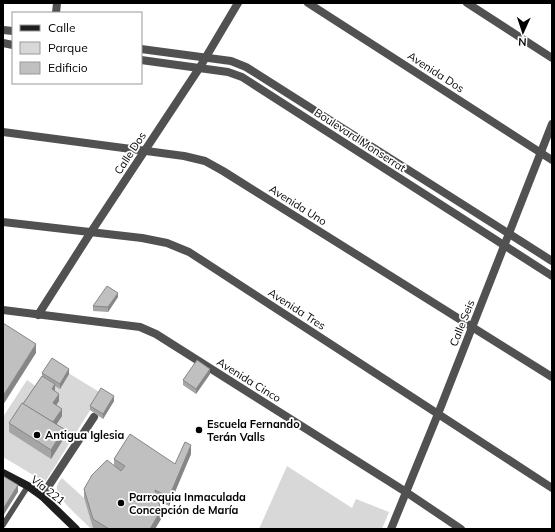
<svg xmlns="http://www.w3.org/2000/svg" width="555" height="532" viewBox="0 0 555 532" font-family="Mulish,sans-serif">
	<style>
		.green { fill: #d8d8d8 }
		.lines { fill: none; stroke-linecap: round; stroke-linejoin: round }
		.lane { stroke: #515151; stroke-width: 5.5 }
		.street { stroke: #515151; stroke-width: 8 }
		.secondary { stroke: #1e1e1e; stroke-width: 8 }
		.wall { fill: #a5a5a5 }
		.shaded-wall { fill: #868686 }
		.building { fill: #c0c0c0; stroke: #868686 }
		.poi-dot { fill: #000; stroke: #fff; stroke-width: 1.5 }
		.labels { text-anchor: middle; stroke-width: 3.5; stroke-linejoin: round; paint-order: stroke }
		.street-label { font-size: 11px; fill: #000; stroke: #fff }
		.poi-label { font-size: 11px; font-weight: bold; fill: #000; stroke: #fff; text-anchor: start }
	</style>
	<rect width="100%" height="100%" fill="#fff"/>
	<g class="green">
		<polygon points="52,363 101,393 45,482 3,457 3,417 27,380 37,387"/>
		<polygon points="287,466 352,508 356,499 389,512 382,529 259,529"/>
		<path d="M62,478L84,498L94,529H91C84,521 54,497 57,486C58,483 60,480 62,478Z"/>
	</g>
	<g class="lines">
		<polyline class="lane" points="3,525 28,486"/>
		<g class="street">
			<polyline points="308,3 552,160"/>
			<polyline points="467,3 552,58"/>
			<polyline points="56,13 57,3"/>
			<polyline points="3,30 13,31"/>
			<polyline points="3,43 13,45"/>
			<polyline points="141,49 231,61 246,67 552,261"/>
			<polyline points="141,60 228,72 242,77 552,276"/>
			<polyline points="3,132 184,156 205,161 223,171 552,377"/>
			<polyline points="3,222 142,238 167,243 189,252 552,488"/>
			<polyline points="3,310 140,327 156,334 406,492 461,529"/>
			<polyline points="38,315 91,232 200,67 238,3"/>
			<polyline points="42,496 94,417"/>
			<polyline points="391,529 438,414 552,124"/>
		</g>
		<polyline class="secondary" points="3,473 28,486 42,496 76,529"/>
	</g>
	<g class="wall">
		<polygon points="118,297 108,312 93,311 93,306"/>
		<polygon points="42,373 69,374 60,389 55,386 55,391 59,401 56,405 62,416 56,424 64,438 51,459 9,432 9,423 42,376"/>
		<polygon points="210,374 196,394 183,385 183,380"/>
		<polygon points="114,401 103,419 90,410 90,406"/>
		<polygon points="191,454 169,506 158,500 161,519 155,529 94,529 93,528 84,498 84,489 114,465 114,459 175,464"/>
	</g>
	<g class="shaded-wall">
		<polygon points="118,293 118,297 108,312 108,307"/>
		<polygon points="36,344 36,353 3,405 3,396"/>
		<polygon points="69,369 69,374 60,389 60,384"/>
		<polygon points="210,369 210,374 196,394 196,389"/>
		<polygon points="55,384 55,391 52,389"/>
		<polygon points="59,394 59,401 53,410 53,403"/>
		<polygon points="114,396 114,401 103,419 103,414"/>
		<polygon points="62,409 62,416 53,430 53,423"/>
		<polygon points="64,429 64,438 51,459 51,450"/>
		<polygon points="191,445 191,454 169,506 169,497"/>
		<polygon points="18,485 18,492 3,516 3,509"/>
		<polygon points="161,510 161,519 155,529 150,529"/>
	</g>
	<g class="building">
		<polygon points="107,286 118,293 108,307 93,306"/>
		<polygon points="3,323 36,344 3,396"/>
		<polygon points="52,358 69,369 60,384 42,373"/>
		<polygon points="197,360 210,369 196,389 183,380"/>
		<polygon points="42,376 55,384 52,389 59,394 53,403 62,409 53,422 23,404"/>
		<polygon points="101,388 114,396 103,414 90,406"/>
		<polygon points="22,403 64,429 51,450 9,423"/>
		<polygon points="130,434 175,464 185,442 191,445 169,497 155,490 161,510 150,529 109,529 93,519 84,489 92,475 107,460 121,471 125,466 114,459"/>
		<polygon points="3,476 18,485 3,509"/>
	</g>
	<g class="poi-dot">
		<circle cx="199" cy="430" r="4"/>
		<circle cx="37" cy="435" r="4"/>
		<circle cx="121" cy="503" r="4"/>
	</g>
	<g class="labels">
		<g class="street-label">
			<text transform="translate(436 72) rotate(33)" y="4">Avenida Dos</text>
			<text transform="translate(360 140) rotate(33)" y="4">Boulevard Monserrat</text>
			<text transform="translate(130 153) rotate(-57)" y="4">Calle Dos</text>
			<text transform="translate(298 205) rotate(32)" y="4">Avenida Uno</text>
			<text transform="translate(297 309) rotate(33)" y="4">Avenida Tres</text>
			<text transform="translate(462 323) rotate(-68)" y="4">Calle Seis</text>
			<text transform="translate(249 380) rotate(32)" y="4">Avenida Cinco</text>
			<text transform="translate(48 490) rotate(38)" y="4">Vía 221</text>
		</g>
		<g class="poi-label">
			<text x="207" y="428">Escuela Fernando<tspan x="207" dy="13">Terán Valls</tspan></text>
			<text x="45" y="439">Antigua Iglesia</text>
			<text x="129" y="501">Parroquia Inmaculada<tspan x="129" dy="13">Concepción de María</tspan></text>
		</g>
	</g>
	<rect width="555" height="532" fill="none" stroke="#000000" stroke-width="8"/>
	<rect x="12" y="12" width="130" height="72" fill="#ffffff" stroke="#999999"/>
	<rect x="20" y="25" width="20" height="6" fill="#1e1e1e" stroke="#999999"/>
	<text x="48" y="32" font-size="12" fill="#000000">Calle</text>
	<rect x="20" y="42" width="20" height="12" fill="#d8d8d8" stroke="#999999"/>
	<text x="48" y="52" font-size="12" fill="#000000">Parque</text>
	<rect x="20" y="62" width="20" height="12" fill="#c0c0c0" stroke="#999999"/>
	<text x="48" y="72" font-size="12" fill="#000000">Edificio</text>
	<g transform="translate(523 32) rotate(183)" stroke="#ffffff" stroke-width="3" paint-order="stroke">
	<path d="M0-3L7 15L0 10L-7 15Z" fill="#000000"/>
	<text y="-6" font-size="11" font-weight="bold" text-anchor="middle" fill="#000000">N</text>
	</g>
</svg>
